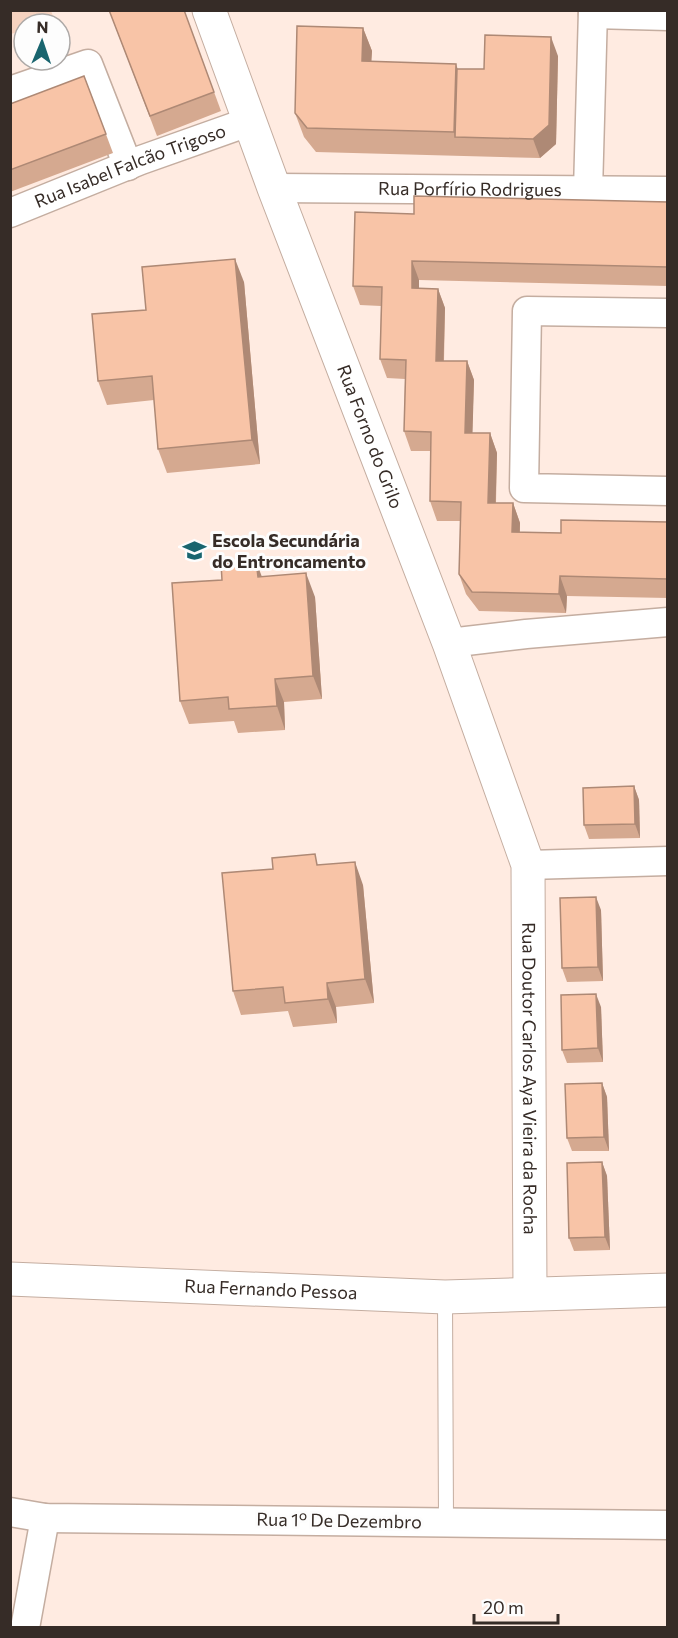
<svg xmlns="http://www.w3.org/2000/svg" width="678" height="1638" viewBox="0 0 678 1638" font-family="Commissioner,sans-serif">
	<style>
		.green { fill: #f5d2bf }
		.lines { fill: none; stroke-linecap: round; stroke-linejoin: round }
		.service-casing { stroke: #c4ada0; stroke-width: 16 }
		.minor-casing { stroke: #c4ada0; stroke-width: 31 }
		.tertiary-casing { stroke: #c4ada0; stroke-width: 35 }
		.service { stroke: #fff; stroke-width: 14 }
		.minor { stroke: #fff; stroke-width: 28 }
		.tertiary { stroke: #fff; stroke-width: 33 }
		.wall { fill: #d5a990 }
		.shaded-wall { fill: #ae8975 }
		.building { fill: #f8c4a7; stroke: #ae8975; stroke-width: 1.5 }
		.labels { text-anchor: middle; stroke-width: 6; stroke-linejoin: round; paint-order: stroke }
		.street-label { font-size: 18px; fill: #362c27; stroke: #fdfdfd }
		.poi-label { font-size: 18px; font-weight: bold; fill: #362c27; stroke: #fdfdfd; text-anchor: start }
	</style>
	<rect width="100%" height="100%" fill="#ffebe1"/>
	<polygon class="green" points="11,10 51,11 55,21 44,24 24,24 24,30 11,34"/>
	<g class="lines">
		<defs>
			<polyline id="service" points="445,1297 446,1522"/>
			<g id="minor">
				<polyline points="593,14 668,16"/>
				<polyline points="10,91 88,64 128,166"/>
				<path id="s1" d="M274,188L668,191"/>
				<polyline points="588,191 593,10"/>
				<path id="s2" d="M10,213L141,160L251,121"/>
				<polyline points="668,313 527,311 524,488 668,491"/>
				<polyline points="449,643 526,634 668,622"/>
				<polyline points="528,865 668,861"/>
				<polyline points="10,1512 45,1518 668,1525"/>
				<polyline points="25,1628 45,1518"/>
			</g>
			<g id="tertiary">
				<path id="s3" d="M209,10L274,188L449,643L528,865L530,1294"/>
				<path id="s4" d="M10,1279L445,1297L668,1290"/>
			</g>
		</defs>
		<use href="#service" class="service-casing"/>
		<use href="#minor" class="minor-casing"/>
		<use href="#tertiary" class="tertiary-casing"/>
		<use href="#service" class="service"/>
		<use href="#minor" class="minor"/>
		<use href="#tertiary" class="tertiary"/>
	</g>
	<g class="wall">
		<polygon points="109,10 184,10 221,111 157,136"/>
		<polygon points="363,28 372,51 371,62 457,69 484,69 558,56 556,144 540,158 316,152 304,137 295,113"/>
		<polygon points="84,76 113,153 10,192 10,104"/>
		<polygon points="668,202 668,286 419,280 419,288 438,289 445,308 444,361 467,361 474,380 472,433 490,433 497,453 496,503 513,503 520,523 520,532 561,533 668,522 668,598 567,596 566,613 479,611 466,594 459,574 461,521 437,521 430,501 431,451 411,451 404,431 405,379 387,378 380,359 381,306 360,305 353,286 414,214"/>
		<polygon points="244,282 260,464 167,473 158,449 154,400 107,405 98,381 146,310"/>
		<polygon points="262,577 315,597 322,699 284,702 285,730 238,733 234,721 189,724 180,701"/>
		<polygon points="634,786 639,800 640,838 589,839 584,825"/>
		<polygon points="319,865 363,885 374,1003 336,1007 337,1023 293,1027 288,1011 241,1015 233,991"/>
		<polygon points="601,910 603,981 567,982 562,968"/>
		<polygon points="601,1007 603,1062 567,1063 562,1050"/>
		<polygon points="602,1083 607,1097 609,1151 572,1151 567,1138"/>
		<polygon points="602,1162 607,1176 610,1250 574,1251 569,1238"/>
	</g>
	<g class="shaded-wall">
		<polygon points="363,28 372,51 370,85 362,61"/>
		<polygon points="551,37 558,56 556,144 540,158 533,139"/>
		<polygon points="456,64 464,88 455,137 454,132"/>
		<polygon points="235,259 244,282 260,464 252,440"/>
		<polygon points="412,261 419,280 419,307 412,288"/>
		<polygon points="438,289 445,308 443,380 436,361"/>
		<polygon points="467,361 474,380 472,452 465,433"/>
		<polygon points="490,433 497,453 495,522 488,503"/>
		<polygon points="513,503 520,523 519,551 512,532"/>
		<polygon points="256,561 265,585 258,577"/>
		<polygon points="306,573 315,597 322,699 313,676"/>
		<polygon points="560,576 567,596 566,613 559,594"/>
		<polygon points="275,679 284,702 285,730 277,706"/>
		<polygon points="634,786 639,800 640,838 635,824"/>
		<polygon points="355,862 363,885 374,1003 365,979"/>
		<polygon points="596,897 601,910 603,981 598,967"/>
		<polygon points="327,983 336,1007 337,1023 328,999"/>
		<polygon points="596,994 601,1007 603,1062 598,1048"/>
		<polygon points="602,1083 607,1097 609,1151 604,1137"/>
		<polygon points="602,1162 607,1176 610,1250 605,1237"/>
	</g>
	<g class="building">
		<polygon points="109,10 184,10 214,92 150,116"/>
		<polygon points="297,26 363,28 362,61 456,64 454,132 307,128 295,113"/>
		<polygon points="485,35 551,37 549,125 533,139 455,137 457,69 484,69"/>
		<polygon points="84,76 106,134 10,170 10,104"/>
		<polygon points="414,196 668,202 668,267 412,261 412,288 438,289 436,361 467,361 465,433 490,433 488,503 513,503 512,532 561,533 561,520 668,522 668,579 560,576 559,594 472,592 459,574 461,502 430,501 431,432 404,431 406,360 380,359 382,287 353,286 355,212 414,214"/>
		<polygon points="235,259 252,440 158,449 152,376 98,381 92,314 146,310 142,267"/>
		<polygon points="256,561 258,577 306,573 313,676 275,679 277,706 229,709 228,697 180,701 172,583 222,580 221,563"/>
		<polygon points="634,786 635,824 584,825 583,788"/>
		<polygon points="315,854 317,865 355,862 365,979 327,983 328,999 285,1003 283,987 233,991 222,873 273,869 272,858"/>
		<polygon points="596,897 598,967 562,968 560,898"/>
		<polygon points="596,994 598,1048 562,1050 561,995"/>
		<polygon points="602,1083 604,1137 567,1138 565,1084"/>
		<polygon points="602,1162 605,1237 569,1238 567,1163"/>
	</g>
	<defs>
		<symbol id="school-bare" viewBox="-9 -9 18 18"><path d="M0-5L7-2L0 1L-7-2ZM-4 1L0 2.5L4 1V4Q0 6-4 4Z" fill="#19656f" stroke="#fdfdfd" stroke-width="2.5" paint-order="stroke"/></symbol>
	</defs>
	<g fill-rule="evenodd">
		<use href="#school-bare" x="178" y="534" width="33" height="33"/>
	</g>
	<g class="labels">
		<g class="street-label">
			<text dy="6" stroke="none"><textPath href="#s2" startOffset="129">Rua Isabel Falcão Trigoso</textPath></text>
			<text dy="6" stroke="none"><textPath href="#s1" startOffset="196">Rua Porfírio Rodrigues</textPath></text>
			<text dy="6" stroke="none"><textPath href="#s3" startOffset="456">Rua Forno do Grilo</textPath></text>
			<text dy="6" stroke="none"><textPath href="#s3" startOffset="1126">Rua Doutor Carlos Aya Vieira da Rocha</textPath></text>
			<text dy="6" stroke="none"><textPath href="#s4" startOffset="261">Rua Fernando Pessoa</textPath></text>
			<text transform="translate(339 1521) rotate(1)" y="6">Rua 1º De Dezembro</text>
		</g>
		<g class="poi-label">
			<text x="212" y="547">Escola Secundária<tspan x="212" dy="21">do Entroncamento</tspan></text>
		</g>
	</g>
	<rect width="678" height="1638" fill="none" stroke="#362c27" stroke-width="24"/>
	<g transform="translate(42 42) rotate(2)"><circle r="28" fill="#fdfdfd" stroke="#ada9a7" stroke-width="1.5"/>
	<path d="M0-4.5L10 22L0 15L-10 22Z" fill="#19656f"/>
	<text y="-9" font-size="16" font-weight="bold" text-anchor="middle" fill="#362c27">N</text>
	</g>
	<path d="M474 1614v9h84v-9" fill="none" stroke="#362c27" stroke-width="3"/>
	<text x="483" y="1614" font-size="18" fill="#362c27" stroke="#fdfdfd" stroke-width="4.5" paint-order="stroke">20 m</text>
</svg>
